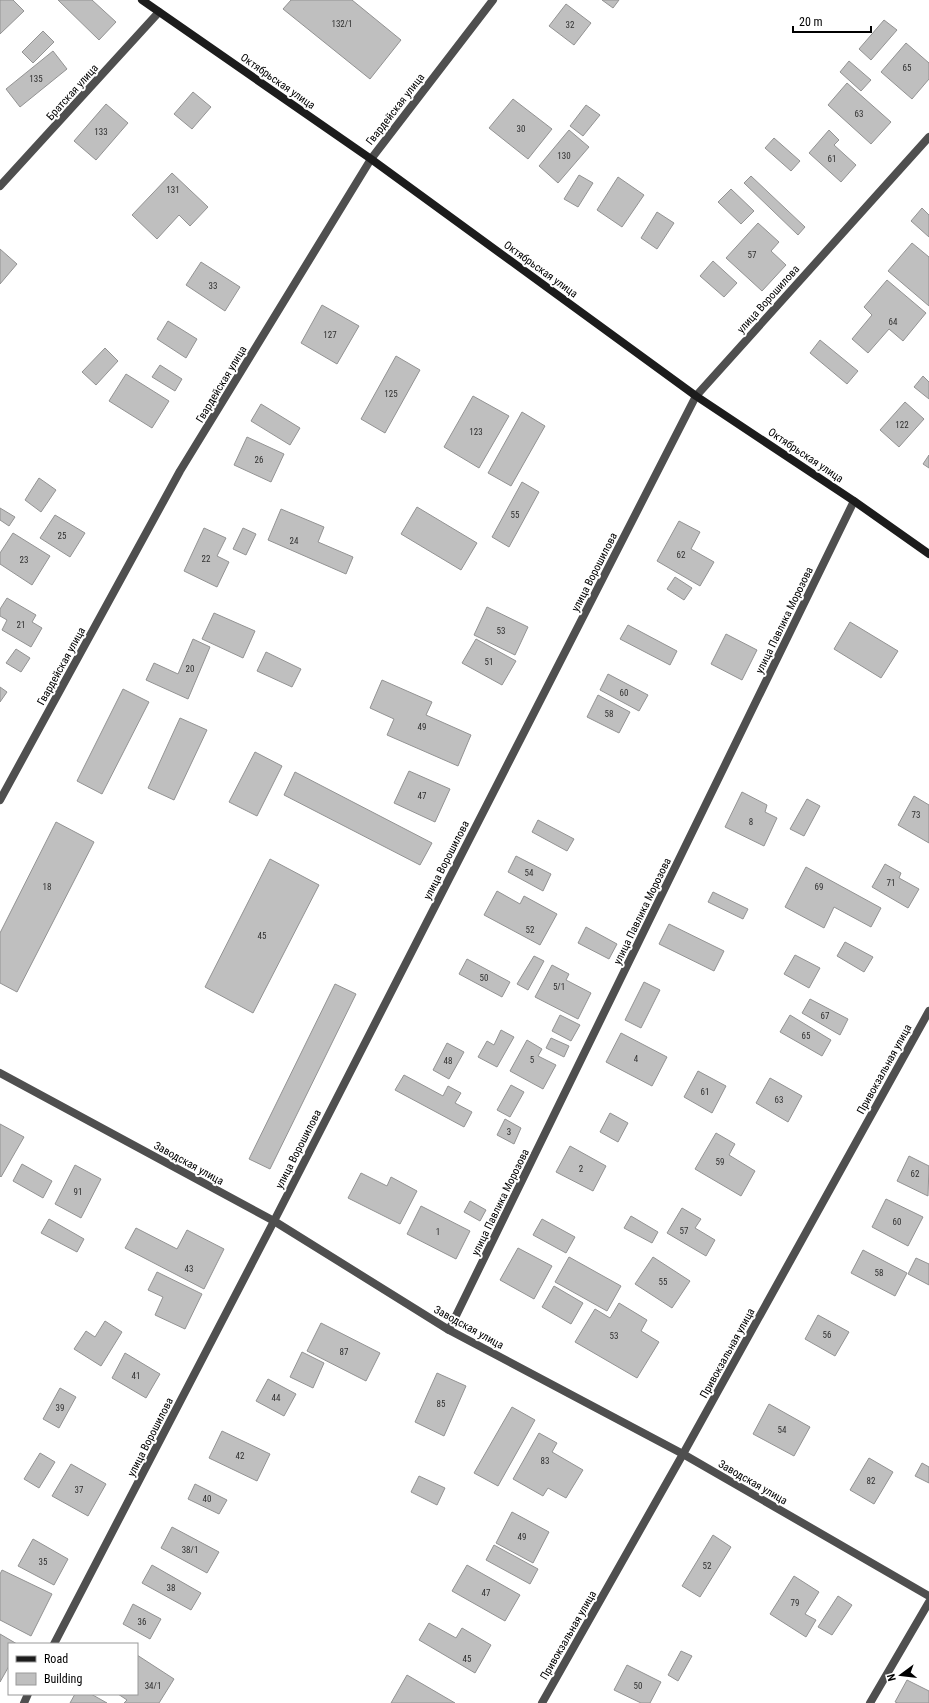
<svg xmlns="http://www.w3.org/2000/svg" width="929" height="1703" viewBox="0 0 929 1703" font-family="'Roboto Condensed',sans-serif">
	<style>
		.building { fill: #bfbfbf; stroke: #939393 }
		.lines { fill: none; stroke-linecap: round; stroke-linejoin: round }
		.street { stroke: #4f4f4f; stroke-width: 8 }
		.secondary { stroke: #1c1c1c; stroke-width: 8 }
		.labels { text-anchor: middle; stroke-width: 4; stroke-linejoin: round; paint-order: stroke }
		.number-label { font-size: 9px; fill: #303030 }
		.street-label { font-size: 11px; fill: #000; stroke: #fff }
	</style>
	<rect width="100%" height="100%" fill="#fff"/>
	<g class="building">
		<polygon points="0,0 13,0 24,11 0,34"/>
		<polygon points="58,0 92,0 116,22 99,40"/>
		<polygon points="291,0 352,0 401,40 370,79 283,9"/>
		<polygon points="602,0 619,0 613,8"/>
		<polygon points="566,4 591,23 574,45 549,26"/>
		<polygon points="884,20 897,30 871,60 859,49"/>
		<polygon points="43,31 54,42 33,63 22,52"/>
		<polygon points="906,43 929,63 929,79 912,99 881,72"/>
		<polygon points="53,51 67,69 20,107 6,89"/>
		<polygon points="849,61 871,80 861,91 840,72"/>
		<polygon points="847,83 891,122 871,144 828,105"/>
		<polygon points="193,92 211,107 192,129 174,114"/>
		<polygon points="513,99 552,129 528,159 489,128"/>
		<polygon points="106,104 128,123 96,160 74,141"/>
		<polygon points="586,105 600,115 583,136 570,126"/>
		<polygon points="569,130 589,147 558,183 539,166"/>
		<polygon points="829,130 839,140 834,145 856,165 841,182 809,153"/>
		<polygon points="774,138 800,161 791,171 765,148"/>
		<polygon points="172,173 208,207 190,226 179,215 157,239 132,215"/>
		<polygon points="579,175 593,183 578,207 564,199"/>
		<polygon points="751,176 805,227 798,235 744,183"/>
		<polygon points="618,177 644,195 622,227 597,210"/>
		<polygon points="731,189 754,211 741,224 718,202"/>
		<polygon points="922,208 929,215 929,237 911,221"/>
		<polygon points="657,212 674,223 657,249 641,238"/>
		<polygon points="758,223 779,242 771,251 786,265 762,291 726,258"/>
		<polygon points="912,243 929,257 929,306 888,271"/>
		<polygon points="0,249 17,264 0,284"/>
		<polygon points="713,261 737,283 724,297 700,276"/>
		<polygon points="201,262 240,287 225,311 186,285"/>
		<polygon points="887,280 926,313 903,341 889,329 868,353 852,339 872,315 864,307"/>
		<polygon points="322,305 359,326 337,364 301,343"/>
		<polygon points="168,321 197,339 186,358 157,339"/>
		<polygon points="820,340 858,371 847,384 810,353"/>
		<polygon points="105,348 118,361 96,385 82,372"/>
		<polygon points="396,356 420,370 385,433 361,419"/>
		<polygon points="160,365 182,379 175,391 152,377"/>
		<polygon points="126,374 169,401 152,428 109,401"/>
		<polygon points="923,376 929,382 929,399 914,387"/>
		<polygon points="473,396 509,416 479,468 444,447"/>
		<polygon points="905,402 924,419 899,447 880,430"/>
		<polygon points="261,404 300,428 290,445 251,421"/>
		<polygon points="522,412 545,426 511,486 488,473"/>
		<polygon points="247,437 284,454 271,482 234,465"/>
		<polygon points="929,455 929,468 923,464"/>
		<polygon points="39,478 56,490 41,512 25,500"/>
		<polygon points="522,482 539,492 509,547 492,537"/>
		<polygon points="417,507 477,543 461,570 401,534"/>
		<polygon points="0,508 15,517 9,526 0,520"/>
		<polygon points="281,509 324,527 318,542 353,557 346,574 268,540"/>
		<polygon points="55,515 85,533 70,557 40,538"/>
		<polygon points="679,521 700,532 691,549 714,562 700,586 657,561"/>
		<polygon points="204,528 226,538 217,556 229,562 217,587 184,571"/>
		<polygon points="243,528 256,534 246,555 233,549"/>
		<polygon points="13,533 50,556 32,585 0,564 0,553"/>
		<polygon points="675,577 692,588 684,600 667,589"/>
		<polygon points="7,598 36,615 32,622 42,628 31,647 2,630 7,620 0,616 0,609"/>
		<polygon points="487,607 528,627 515,655 474,635"/>
		<polygon points="214,613 255,631 243,658 202,639"/>
		<polygon points="850,622 898,651 881,678 834,649"/>
		<polygon points="628,625 677,651 670,665 620,639"/>
		<polygon points="726,634 757,650 742,680 711,664"/>
		<polygon points="193,639 210,647 188,699 146,680 154,663 178,674"/>
		<polygon points="476,639 516,661 502,685 462,663"/>
		<polygon points="16,649 30,658 21,672 6,663"/>
		<polygon points="266,652 301,669 292,687 257,671"/>
		<polygon points="608,674 648,695 639,711 600,690"/>
		<polygon points="382,680 432,702 426,715 471,735 458,766 387,735 394,719 370,708"/>
		<polygon points="0,687 7,692 0,702"/>
		<polygon points="123,689 149,702 102,794 77,781"/>
		<polygon points="598,695 630,712 619,733 587,717"/>
		<polygon points="180,718 207,730 174,800 148,788"/>
		<polygon points="255,752 282,766 257,816 229,802"/>
		<polygon points="409,771 450,789 435,822 394,803"/>
		<polygon points="295,772 432,843 420,865 284,795"/>
		<polygon points="742,792 767,805 765,812 777,818 764,846 725,827"/>
		<polygon points="914,796 929,805 929,843 898,825"/>
		<polygon points="807,799 820,806 804,836 790,829"/>
		<polygon points="538,820 574,839 567,851 532,832"/>
		<polygon points="56,822 94,842 17,992 0,983 0,933"/>
		<polygon points="516,856 551,874 543,891 508,872"/>
		<polygon points="270,859 319,885 253,1013 205,987"/>
		<polygon points="885,864 901,873 899,878 919,889 908,908 872,887"/>
		<polygon points="806,867 881,908 871,927 834,907 824,928 785,907"/>
		<polygon points="497,891 520,904 524,896 557,914 540,945 484,915"/>
		<polygon points="713,892 748,909 743,919 708,902"/>
		<polygon points="669,924 724,951 714,971 659,944"/>
		<polygon points="586,927 617,944 609,959 578,943"/>
		<polygon points="845,942 873,957 864,972 837,956"/>
		<polygon points="795,955 820,968 809,988 784,974"/>
		<polygon points="534,956 544,961 528,990 517,984"/>
		<polygon points="467,959 510,982 502,997 459,974"/>
		<polygon points="552,965 569,974 566,980 591,993 578,1019 535,997"/>
		<polygon points="644,982 660,990 641,1028 625,1020"/>
		<polygon points="335,984 356,994 270,1169 249,1159"/>
		<polygon points="810,999 848,1019 840,1035 802,1013"/>
		<polygon points="560,1015 580,1025 571,1041 552,1031"/>
		<polygon points="790,1015 831,1040 822,1056 780,1032"/>
		<polygon points="501,1030 514,1037 497,1067 478,1057 487,1041 494,1045"/>
		<polygon points="621,1033 667,1057 652,1086 606,1062"/>
		<polygon points="551,1038 569,1046 564,1057 546,1048"/>
		<polygon points="527,1040 542,1049 538,1056 556,1065 543,1089 510,1071"/>
		<polygon points="447,1043 464,1052 449,1079 433,1070"/>
		<polygon points="698,1071 726,1086 712,1113 684,1097"/>
		<polygon points="404,1075 443,1096 448,1086 461,1093 455,1103 472,1112 464,1127 395,1090"/>
		<polygon points="770,1078 802,1096 788,1122 756,1103"/>
		<polygon points="511,1085 524,1092 510,1117 497,1110"/>
		<polygon points="610,1113 628,1123 618,1142 600,1132"/>
		<polygon points="505,1119 521,1128 514,1144 497,1135"/>
		<polygon points="0,1124 24,1137 1,1177 0,1176"/>
		<polygon points="716,1133 735,1144 729,1155 755,1171 741,1196 695,1169"/>
		<polygon points="570,1146 606,1166 593,1191 556,1172"/>
		<polygon points="909,1156 929,1166 928,1196 897,1181"/>
		<polygon points="22,1164 52,1181 43,1198 13,1181"/>
		<polygon points="75,1165 101,1179 81,1218 55,1204"/>
		<polygon points="361,1173 387,1186 391,1177 417,1191 400,1224 348,1198"/>
		<polygon points="886,1199 923,1217 908,1246 872,1227"/>
		<polygon points="470,1201 486,1210 480,1221 464,1212"/>
		<polygon points="421,1206 470,1231 456,1259 407,1234"/>
		<polygon points="682,1208 701,1219 695,1228 715,1240 706,1256 667,1233"/>
		<polygon points="631,1216 658,1232 652,1243 624,1228"/>
		<polygon points="49,1219 84,1239 77,1252 41,1233"/>
		<polygon points="542,1219 575,1237 566,1253 533,1235"/>
		<polygon points="136,1228 177,1249 187,1230 224,1249 204,1289 125,1248"/>
		<polygon points="518,1248 552,1266 534,1299 500,1280"/>
		<polygon points="863,1250 907,1273 895,1296 851,1273"/>
		<polygon points="569,1257 621,1286 607,1311 555,1282"/>
		<polygon points="653,1257 690,1281 672,1308 635,1284"/>
		<polygon points="916,1258 929,1264 929,1285 908,1274"/>
		<polygon points="157,1272 202,1294 185,1329 155,1315 163,1297 148,1290"/>
		<polygon points="554,1286 583,1303 571,1324 542,1307"/>
		<polygon points="619,1303 647,1320 641,1331 659,1342 637,1378 575,1342 595,1309 610,1318"/>
		<polygon points="818,1315 849,1332 835,1356 805,1339"/>
		<polygon points="105,1321 122,1332 101,1366 74,1349 86,1331 95,1337"/>
		<polygon points="321,1323 380,1353 366,1381 307,1351"/>
		<polygon points="302,1352 324,1363 313,1388 290,1377"/>
		<polygon points="125,1353 160,1374 146,1398 112,1378"/>
		<polygon points="437,1373 466,1386 444,1436 415,1422"/>
		<polygon points="268,1379 296,1394 284,1416 256,1401"/>
		<polygon points="60,1388 76,1397 59,1428 43,1419"/>
		<polygon points="769,1404 810,1427 794,1456 753,1434"/>
		<polygon points="512,1407 535,1420 498,1486 474,1473"/>
		<polygon points="222,1431 270,1454 257,1481 209,1458"/>
		<polygon points="539,1433 557,1443 552,1452 583,1470 566,1498 548,1488 543,1496 513,1479"/>
		<polygon points="40,1453 55,1462 39,1488 24,1479"/>
		<polygon points="869,1458 893,1472 874,1504 850,1490"/>
		<polygon points="922,1463 929,1467 929,1483 915,1476"/>
		<polygon points="71,1464 106,1484 88,1516 52,1496"/>
		<polygon points="419,1476 445,1488 437,1505 411,1492"/>
		<polygon points="195,1484 227,1500 219,1514 188,1499"/>
		<polygon points="512,1512 549,1532 533,1563 496,1543"/>
		<polygon points="172,1527 219,1552 207,1573 161,1548"/>
		<polygon points="713,1535 731,1547 700,1597 682,1586"/>
		<polygon points="33,1539 68,1559 54,1585 18,1566"/>
		<polygon points="494,1545 538,1569 530,1584 486,1560"/>
		<polygon points="152,1565 201,1593 191,1610 142,1583"/>
		<polygon points="467,1565 520,1595 505,1621 452,1591"/>
		<polygon points="2,1570 52,1594 31,1636 0,1620 0,1574"/>
		<polygon points="794,1576 819,1592 805,1614 816,1620 806,1637 770,1614"/>
		<polygon points="838,1596 852,1605 832,1635 818,1627"/>
		<polygon points="133,1604 161,1619 150,1639 123,1624"/>
		<polygon points="429,1623 456,1638 462,1628 491,1645 475,1673 419,1640"/>
		<polygon points="0,1634 17,1644 9,1644 9,1666 0,1682"/>
		<polygon points="681,1651 692,1656 678,1681 668,1675"/>
		<polygon points="137,1655 174,1679 159,1703 124,1703 127,1700 118,1694 137,1694"/>
		<polygon points="627,1665 661,1682 650,1703 641,1703 614,1690"/>
		<polygon points="407,1675 455,1703 391,1703"/>
		<polygon points="907,1680 929,1691 929,1703 898,1703 895,1702"/>
		<polygon points="75,1694 91,1694 107,1703 70,1703"/>
	</g>
	<g class="lines">
		<g class="street">
			<polyline points="0,186 159,12"/>
			<polyline points="0,800 180,471 371,159 493,0"/>
			<polyline points="0,1073 274,1221 449,1330 683,1454 929,1596"/>
			<polyline points="449,1330 854,501"/>
			<polyline points="54,1644 274,1221 696,396 929,137"/>
			<polyline points="24,1703 28,1694"/>
			<polyline points="542,1703 683,1454 929,1011"/>
			<polyline points="870,1703 929,1602"/>
		</g>
		<polyline class="secondary" points="142,0 371,159 696,396 854,501 929,554"/>
	</g>
	<g class="labels">
		<g class="number-label">
			<text x="342" y="27">132/1</text>
			<text x="570" y="28">32</text>
			<text x="907" y="71">65</text>
			<text x="36" y="82">135</text>
			<text x="859" y="117">63</text>
			<text x="521" y="132">30</text>
			<text x="101" y="135">133</text>
			<text x="564" y="159">130</text>
			<text x="832" y="162">61</text>
			<text x="173" y="193">131</text>
			<text x="752" y="258">57</text>
			<text x="213" y="289">33</text>
			<text x="893" y="325">64</text>
			<text x="330" y="338">127</text>
			<text x="391" y="397">125</text>
			<text x="902" y="428">122</text>
			<text x="476" y="435">123</text>
			<text x="259" y="463">26</text>
			<text x="515" y="518">55</text>
			<text x="62" y="539">25</text>
			<text x="294" y="544">24</text>
			<text x="681" y="558">62</text>
			<text x="206" y="562">22</text>
			<text x="24" y="563">23</text>
			<text x="21" y="628">21</text>
			<text x="501" y="634">53</text>
			<text x="489" y="665">51</text>
			<text x="190" y="672">20</text>
			<text x="624" y="696">60</text>
			<text x="609" y="717">58</text>
			<text x="422" y="730">49</text>
			<text x="422" y="799">47</text>
			<text x="916" y="818">73</text>
			<text x="751" y="825">8</text>
			<text x="529" y="876">54</text>
			<text x="891" y="886">71</text>
			<text x="47" y="890">18</text>
			<text x="819" y="890">69</text>
			<text x="530" y="933">52</text>
			<text x="262" y="939">45</text>
			<text x="484" y="981">50</text>
			<text x="559" y="990">5/1</text>
			<text x="825" y="1019">67</text>
			<text x="806" y="1039">65</text>
			<text x="636" y="1062">4</text>
			<text x="532" y="1063">5</text>
			<text x="448" y="1064">48</text>
			<text x="705" y="1095">61</text>
			<text x="779" y="1103">63</text>
			<text x="509" y="1135">3</text>
			<text x="720" y="1165">59</text>
			<text x="581" y="1172">2</text>
			<text x="915" y="1177">62</text>
			<text x="78" y="1195">91</text>
			<text x="897" y="1225">60</text>
			<text x="684" y="1234">57</text>
			<text x="438" y="1235">1</text>
			<text x="189" y="1272">43</text>
			<text x="879" y="1276">58</text>
			<text x="663" y="1285">55</text>
			<text x="827" y="1338">56</text>
			<text x="614" y="1339">53</text>
			<text x="344" y="1355">87</text>
			<text x="136" y="1379">41</text>
			<text x="276" y="1401">44</text>
			<text x="441" y="1407">85</text>
			<text x="60" y="1411">39</text>
			<text x="782" y="1433">54</text>
			<text x="240" y="1459">42</text>
			<text x="545" y="1464">83</text>
			<text x="871" y="1484">82</text>
			<text x="79" y="1493">37</text>
			<text x="207" y="1502">40</text>
			<text x="522" y="1540">49</text>
			<text x="190" y="1553">38/1</text>
			<text x="43" y="1565">35</text>
			<text x="707" y="1569">52</text>
			<text x="171" y="1591">38</text>
			<text x="486" y="1596">47</text>
			<text x="795" y="1606">79</text>
			<text x="142" y="1625">36</text>
			<text x="467" y="1662">45</text>
			<text x="153" y="1689">34/1</text>
			<text x="638" y="1689">50</text>
		</g>
		<g class="street-label">
			<text transform="translate(278 81) rotate(35)" y="4">Октябрьская улица</text>
			<text transform="translate(72 92) rotate(-48)" y="4">Братская улица</text>
			<text transform="translate(395 109) rotate(-52)" y="4">Гвардейская улица</text>
			<text transform="translate(541 269) rotate(36)" y="4">Октябрьская улица</text>
			<text transform="translate(768 299) rotate(-48)" y="4">улица Ворошилова</text>
			<text transform="translate(221 384) rotate(-59)" y="4">Гвардейская улица</text>
			<text transform="translate(806 455) rotate(34)" y="4">Октябрьская улица</text>
			<text transform="translate(594 572) rotate(-63)" y="4">улица Ворошилова</text>
			<text transform="translate(784 620) rotate(-64)" y="4">улица Павлика Морозова</text>
			<text transform="translate(61 666) rotate(-61)" y="4">Гвардейская улица</text>
			<text transform="translate(446 860) rotate(-63)" y="4">улица Ворошилова</text>
			<text transform="translate(642 911) rotate(-64)" y="4">улица Павлика Морозова</text>
			<text transform="translate(884 1069) rotate(-61)" y="4">Привокзальная улица</text>
			<text transform="translate(298 1149) rotate(-63)" y="4">улица Ворошилова</text>
			<text transform="translate(189 1163) rotate(29)" y="4">Заводская улица</text>
			<text transform="translate(500 1202) rotate(-64)" y="4">улица Павлика Морозова</text>
			<text transform="translate(469 1327) rotate(29)" y="4">Заводская улица</text>
			<text transform="translate(727 1353) rotate(-61)" y="4">Привокзальная улица</text>
			<text transform="translate(150 1437) rotate(-63)" y="4">улица Ворошилова</text>
			<text transform="translate(753 1482) rotate(30)" y="4">Заводская улица</text>
			<text transform="translate(568 1635) rotate(-60)" y="4">Привокзальная улица</text>
		</g>
	</g>
	<rect x="8" y="1643" width="130" height="52" fill="#ffffff" stroke="#999999"/>
	<rect x="16" y="1656" width="20" height="6" fill="#1c1c1c" stroke="#999999"/>
	<text x="44" y="1663" font-size="12" fill="#000000">Road</text>
	<rect x="16" y="1673" width="20" height="12" fill="#bfbfbf" stroke="#999999"/>
	<text x="44" y="1683" font-size="12" fill="#000000">Building</text>
	<g transform="translate(901 1675) rotate(255)" stroke="#ffffff" stroke-width="3" paint-order="stroke">
	<path d="M0-3L7 15L0 10L-7 15Z" fill="#000000"/>
	<text y="-6" font-size="11" font-weight="bold" text-anchor="middle" fill="#000000">N</text>
	</g>
	<path d="M793 26v6h78v-6" fill="none" stroke="#000000" stroke-width="2"/>
	<text x="799" y="26" font-size="12" fill="#000000" stroke="#ffffff" stroke-width="3" paint-order="stroke">20 m</text>
</svg>
